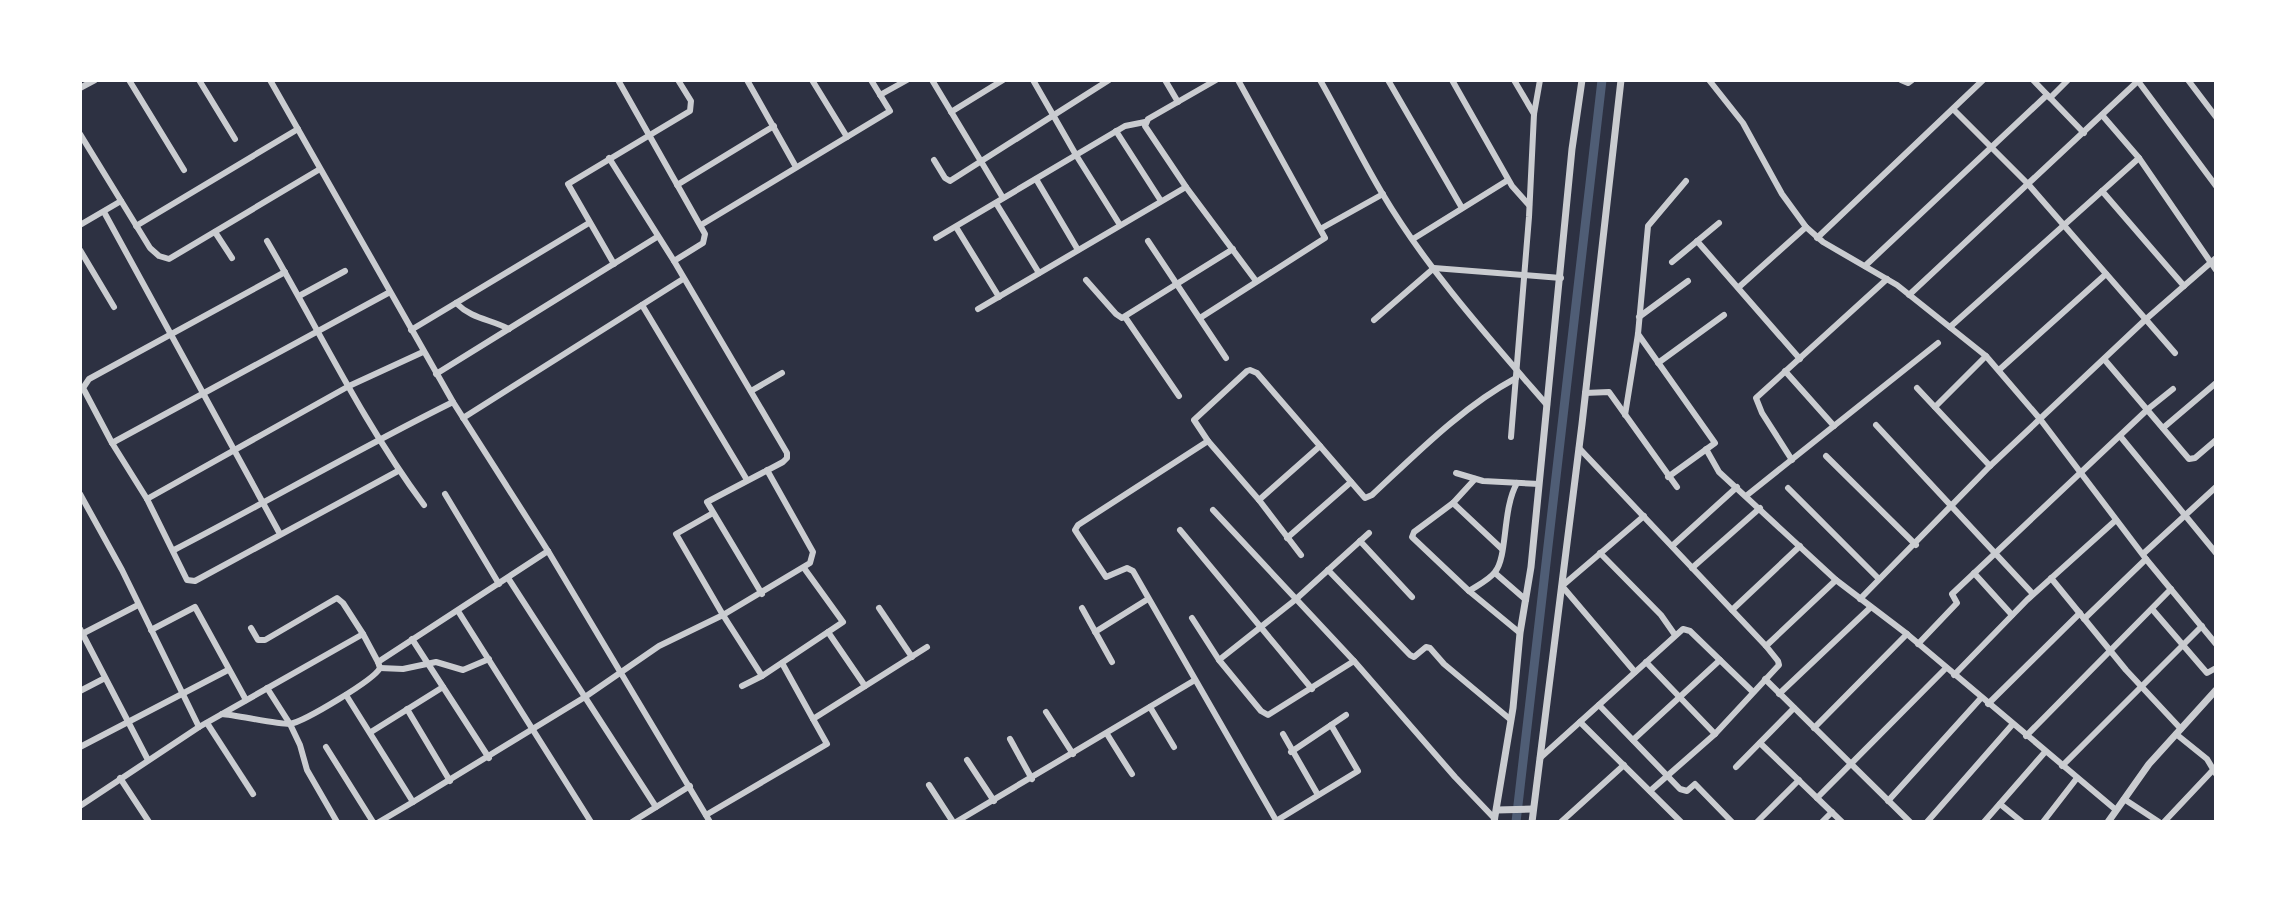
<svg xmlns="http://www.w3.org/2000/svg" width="2296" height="902" viewBox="0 0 2296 902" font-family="'Space Grotesk',sans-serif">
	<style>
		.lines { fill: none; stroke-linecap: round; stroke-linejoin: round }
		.canal { stroke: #4f5d75; stroke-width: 9 }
		.minor { stroke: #caccd0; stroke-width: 6 }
		.tertiary { stroke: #caccd0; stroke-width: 7 }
	</style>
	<rect width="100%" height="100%" fill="#2d3142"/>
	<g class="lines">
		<polyline class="canal" points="1516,822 1602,80"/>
		<g class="minor">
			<polyline points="129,80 184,170"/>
			<polyline points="199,80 235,139"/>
			<polyline points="270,80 453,402 548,551 710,822"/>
			<polyline points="618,80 705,234 703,243 674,261"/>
			<polyline points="747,80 796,167"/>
			<polyline points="812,80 847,137"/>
			<polyline points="932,80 1003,198"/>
			<polyline points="1033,80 1076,155 1120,225"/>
			<polyline points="1165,80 1178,102"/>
			<polyline points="1216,80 1148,119 1145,126 1186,187 1256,281"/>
			<path d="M1320,80C1341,117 1360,156 1382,193C1427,269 1489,338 1547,405"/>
			<polyline points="1388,80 1462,208"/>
			<polyline points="1452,80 1512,186 1529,205"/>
			<polyline points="1514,80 1534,114"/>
			<polyline points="1709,80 1743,123 1782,194 1806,227 1823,242 1897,285 1986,356 2040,419 2146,559 2216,644"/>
			<polyline points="1901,80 1908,83 1912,80"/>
			<polyline points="2033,80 2084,133"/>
			<polyline points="2188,80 2216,117"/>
			<polyline points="2138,81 2216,186"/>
			<polyline points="80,88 95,80"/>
			<polyline points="880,95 907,80"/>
			<polyline points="2050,98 2068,80"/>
			<polyline points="1953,109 2028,184 2175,353"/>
			<polyline points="951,112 1003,80"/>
			<polyline points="2102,115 2139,158 2216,270"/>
			<polyline points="1116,131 1161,201"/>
			<polyline points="80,134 150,248 159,256 169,259 320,169"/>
			<polyline points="609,158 674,261 787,453 787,458 783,462 707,502 762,594"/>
			<polyline points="934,160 945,178 950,181 1109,80"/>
			<polyline points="1036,179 1078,250"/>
			<polyline points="677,185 774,126"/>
			<polyline points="2102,191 2184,286"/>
			<polyline points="996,203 1039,273"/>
			<polyline points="104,212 280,534"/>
			<polyline points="80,225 121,201"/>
			<polyline points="701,225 890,111 871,80"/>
			<polyline points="136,226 298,129"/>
			<polyline points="956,227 999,297"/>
			<polyline points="1322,228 1383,194"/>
			<polyline points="215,232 232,258"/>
			<polyline points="936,238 1125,126 1145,122"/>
			<polyline points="1817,238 1983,80"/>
			<polyline points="1413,239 1508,180"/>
			<path d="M267,241C319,330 363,423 424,505"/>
			<polyline points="1148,241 1226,358"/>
			<polyline points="1697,241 1800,359"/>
			<polyline points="80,250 114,307"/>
			<polyline points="1672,262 1719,223"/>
			<polyline points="614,264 568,184 690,111 691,101 678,80"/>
			<polyline points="1865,266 2047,95"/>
			<polyline points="285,272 89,379 83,388 112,443 147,499 187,580 195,581 398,471"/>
			<polyline points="1086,280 1116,314 1122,318 1233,249"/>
			<polyline points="1739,287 1806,227"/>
			<polyline points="1909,295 2139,80"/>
			<polyline points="299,296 345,271"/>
			<path d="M456,303C472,319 490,319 509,329"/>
			<polyline points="642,305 747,480"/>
			<polyline points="978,309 1186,187"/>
			<polyline points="1125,317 1179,396"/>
			<polyline points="1639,317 1688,281"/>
			<polyline points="1200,318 1325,238 1238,80"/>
			<polyline points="1374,320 1434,268 1561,278"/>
			<polyline points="1950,327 2139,158"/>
			<polyline points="411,330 589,223"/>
			<polyline points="1638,334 1715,443 1668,477"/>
			<polyline points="2104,359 2189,459 2195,458 2216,440"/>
			<polyline points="1658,363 1724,315"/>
			<polyline points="1999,370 2106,274"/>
			<polyline points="1785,371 1834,426"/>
			<polyline points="436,374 657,237"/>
			<polyline points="1917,388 1990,466"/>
			<polyline points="751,391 782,373"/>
			<polyline points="1585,393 1609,392 1677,487"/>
			<polyline points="1935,407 1986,356"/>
			<polyline points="1625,415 1638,334 1648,226 1686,181"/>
			<polyline points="463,418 683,279"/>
			<polyline points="1876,425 2033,594"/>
			<polyline points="2163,428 2216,383"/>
			<polyline points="2120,436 2216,553"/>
			<polyline points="1511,437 1529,217 1534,114 1540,80"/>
			<polyline points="1208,441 1078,525 1075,530 1106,577 1127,568 1133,571 1277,822"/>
			<polyline points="112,443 390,292"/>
			<polyline points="1579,448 1766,646 1836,580"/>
			<polyline points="1706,449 1719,472 1836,580 1907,634 2116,810"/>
			<polyline points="1826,456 1916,545"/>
			<polyline points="1792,460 1762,413 1756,398 1887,279"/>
			<polyline points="1456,473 1483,481 1539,484"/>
			<polyline points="1475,479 1453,503 1414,532 1412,537 1469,591 1520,633"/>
			<polyline points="1788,488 1878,578"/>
			<polyline points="80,494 122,570 199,727"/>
			<polyline points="445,494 499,584"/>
			<polyline points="1746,496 1938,343"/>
			<polyline points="147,499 349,386 423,352"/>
			<polyline points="1259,500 1320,446"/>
			<polyline points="1453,503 1502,549"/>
			<polyline points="1213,510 1354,661 1455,777 1495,819"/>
			<polyline points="713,513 676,534 723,615 762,676"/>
			<polyline points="1180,530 1312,689"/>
			<polyline points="1287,538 1351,482"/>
			<polyline points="1360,541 1412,597"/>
			<polyline points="1672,546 1737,487"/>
			<path d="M174,550C267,502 358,449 453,402"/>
			<polyline points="1600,553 1661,615 1675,635"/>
			<polyline points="2143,554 2216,487"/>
			<path d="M1301,555L1259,500L1208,441L1194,420L1247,371L1250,370L1257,373L1365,498L1372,495C1416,454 1462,407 1516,378"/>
			<polyline points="1692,568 1760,508"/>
			<polyline points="1328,570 1410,655 1414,657 1426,647 1430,648 1444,664 1511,720"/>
			<polyline points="1495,573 1526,600"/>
			<polyline points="1974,573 2012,615"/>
			<polyline points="508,578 656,807"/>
			<polyline points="2051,578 2126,670 2181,729"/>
			<path d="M1469,591C1478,585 1489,580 1495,572C1508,556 1502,509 1517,483"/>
			<polyline points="1860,599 1990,466 2145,320 2216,258"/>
			<polyline points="879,608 912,657"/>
			<polyline points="1082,608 1112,662"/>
			<polyline points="2152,609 2207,673 2216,668"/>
			<polyline points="1732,610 1800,546"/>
			<polyline points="458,611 591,822"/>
			<polyline points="1192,618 1219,660 1261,711 1268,715 1354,661"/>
			<polyline points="2084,619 2146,559"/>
			<polyline points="251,628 258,640 265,640 337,598 343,603 363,634"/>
			<polyline points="80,629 148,760"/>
			<polyline points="151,630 195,607 246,700"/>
			<polyline points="828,632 865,686"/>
			<polyline points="1095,632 1148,599"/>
			<polyline points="80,635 138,605"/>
			<polyline points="412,639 489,758"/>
			<polyline points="1918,644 1957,603 1952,594 2148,409 2173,389"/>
			<polyline points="1219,660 1295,600 1369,533"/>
			<polyline points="1646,662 1715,734"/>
			<polyline points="782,663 813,719 927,647"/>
			<polyline points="380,668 403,669 436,662 463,670 489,659"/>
			<polyline points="1635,672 1562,586 1644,516"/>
			<polyline points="1954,675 2027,600 2116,520"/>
			<polyline points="1765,679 1910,822"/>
			<polyline points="742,686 762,676 843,622 804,568"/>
			<polyline points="267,688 290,724 300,745 307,770 337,822"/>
			<polyline points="80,691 105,678"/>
			<polyline points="1779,694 1871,607"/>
			<polyline points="346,695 413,802 585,697 659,646 723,615 810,563 813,552 767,470"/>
			<polyline points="1988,704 2080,613"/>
			<polyline points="1599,705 1680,789 1687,791 1695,784 1732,822"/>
			<polyline points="1150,707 1174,747"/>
			<polyline points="407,709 450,781"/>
			<polyline points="1046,712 1073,754"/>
			<path d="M222,714C235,715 282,725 290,724C305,721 374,680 380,668L378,662"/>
			<polyline points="1580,722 1681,822"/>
			<polyline points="207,723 253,794"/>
			<polyline points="1814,728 1907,634"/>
			<polyline points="371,732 443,687"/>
			<polyline points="1107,734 1132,774"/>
			<polyline points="1283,734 1318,795"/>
			<polyline points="2176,734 2207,759 2216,774"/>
			<polyline points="2026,736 2171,589"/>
			<polyline points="1010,739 1032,779"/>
			<polyline points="1633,740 1720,660"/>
			<polyline points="1760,743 1842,822"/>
			<polyline points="80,747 228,670"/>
			<polyline points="326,747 373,822"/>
			<polyline points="1291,752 1346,715"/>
			<polyline points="1540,758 1683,629 1690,631 1753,692"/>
			<polyline points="967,760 994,801"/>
			<polyline points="2062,766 2202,626"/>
			<polyline points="1736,767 1794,708"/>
			<polyline points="120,778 149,822"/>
			<polyline points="929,785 953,822"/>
			<polyline points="1650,791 1715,734 1779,665 1778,661 1766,646"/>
			<polyline points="1817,798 1946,668"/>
			<polyline points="2124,799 2159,822"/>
			<polyline points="1888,801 1981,698"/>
			<polyline points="2000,804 2022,822"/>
			<polyline points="80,806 199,727 363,634 378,662 548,551"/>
			<polyline points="706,815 827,744 813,719"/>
			<polyline points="1276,821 1358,771 1331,725"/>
			<polyline points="379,822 413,802"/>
			<polyline points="632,822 690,786"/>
			<polyline points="956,822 1195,680"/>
			<polyline points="1561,822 1624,765"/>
			<polyline points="1757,822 1799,780"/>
			<polyline points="1822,822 1832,812"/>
			<polyline points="1927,822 2012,725"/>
			<polyline points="1984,822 2045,752"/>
			<polyline points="2043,822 2077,778"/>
			<polyline points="2164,822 2213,770"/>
		</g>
		<g class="tertiary">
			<polyline points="1497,810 1533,809"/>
			<polyline points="1494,822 1513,708 1520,633 1531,567 1572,149 1582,80"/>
			<polyline points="1532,822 1582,424 1621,80"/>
			<polyline points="2108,822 2149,764 2216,690"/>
		</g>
	</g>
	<rect width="2296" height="902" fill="none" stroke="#ffffff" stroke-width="164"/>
</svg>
